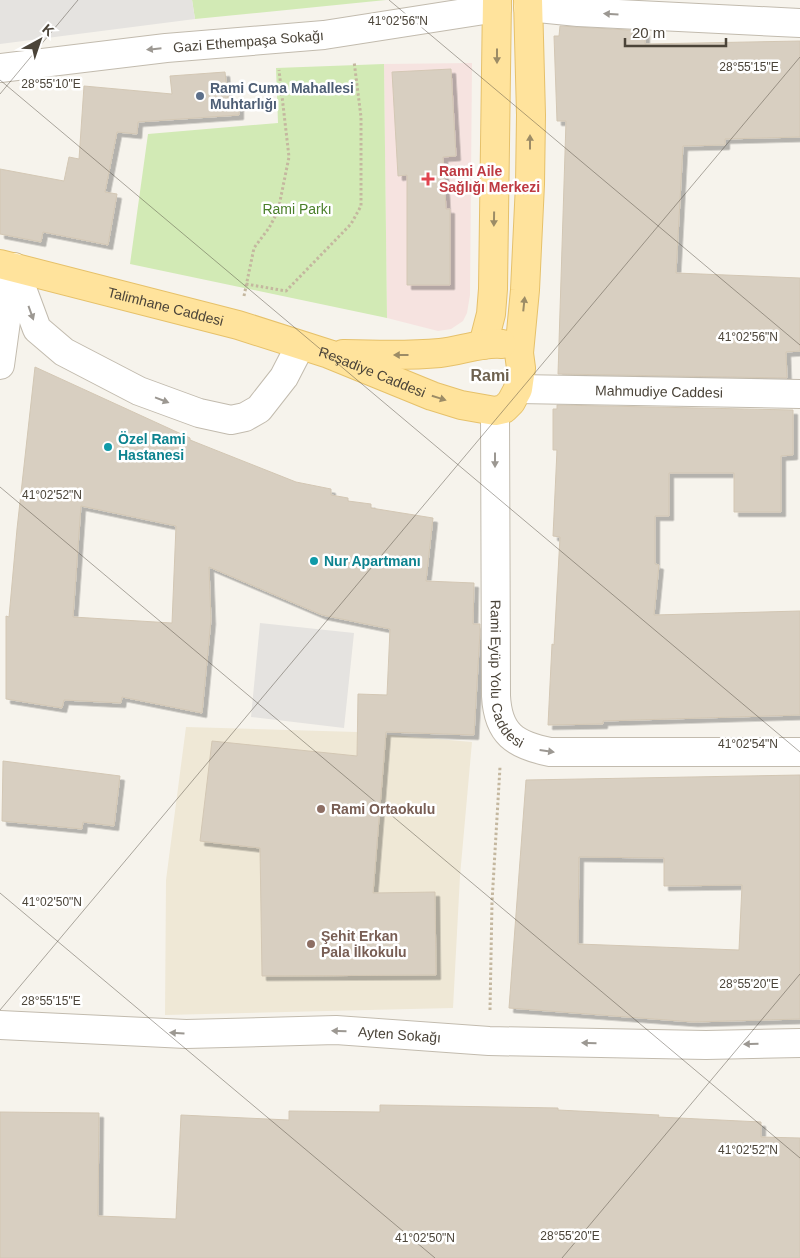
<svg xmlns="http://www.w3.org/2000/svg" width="800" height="1258" viewBox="0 0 800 1258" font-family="Arial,sans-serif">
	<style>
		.education { fill: #efe8d6 }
		.medical { fill: #f6e3e0 }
		.green { fill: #d2eab5 }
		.parking { fill: #e5e3e0 }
		.building { fill: #d8cfc1; stroke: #d3c7b4; fill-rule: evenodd; filter: url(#shadow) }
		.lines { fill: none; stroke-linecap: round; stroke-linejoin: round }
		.minor-casing { stroke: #c2bbae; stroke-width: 30 }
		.major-casing { stroke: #e6c16a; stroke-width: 30 }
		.path { stroke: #c4b79f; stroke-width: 3; stroke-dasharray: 2.5 2.5; stroke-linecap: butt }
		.minor { stroke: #fff; stroke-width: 28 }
		.major { stroke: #ffe39c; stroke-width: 28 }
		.oneway { fill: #9c9892 }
		.oneway2 { fill: #9c8c66 }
		.ticks { fill: none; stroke: #4b4439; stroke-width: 1; stroke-opacity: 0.45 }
		.service-dot { fill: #5c6f8a; stroke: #fff; stroke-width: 2 }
		.health-dot { fill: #e0444e; stroke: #fff; stroke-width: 2 }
		.culture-dot { fill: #0f9aa8; stroke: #fff; stroke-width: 2 }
		.education-dot { fill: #8d6e63; stroke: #fff; stroke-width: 2 }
		.labels { text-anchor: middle; stroke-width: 5; stroke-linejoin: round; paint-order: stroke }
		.street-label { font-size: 14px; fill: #4b4439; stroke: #fff }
		.service-label { font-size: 14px; font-weight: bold; fill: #4e5e75; stroke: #fff; text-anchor: start }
		.health-label { font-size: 14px; font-weight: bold; fill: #be3a42; stroke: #fff; text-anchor: start }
		.park-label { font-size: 14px; fill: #4a7f2a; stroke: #fff }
		.culture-label { font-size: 14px; font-weight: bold; fill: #0d838f; stroke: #fff; text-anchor: start }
		.education-label { font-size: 14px; font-weight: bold; fill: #785e54; stroke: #fff; text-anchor: start }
		.quarter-label { font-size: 16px; font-weight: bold; fill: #6e6250; stroke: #fff }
		.ticks-label { font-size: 12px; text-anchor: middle; fill: #4b4439; stroke: #fff; stroke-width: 5; stroke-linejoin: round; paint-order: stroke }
	</style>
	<defs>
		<filter id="shadow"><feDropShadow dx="4.5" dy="4.5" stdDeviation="0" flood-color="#0004"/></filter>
	</defs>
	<rect width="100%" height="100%" fill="#f6f3ec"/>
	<polygon class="education" points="186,727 357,732 472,742 460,876 453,1008 165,1015 166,880"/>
	<polygon class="medical" points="472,63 470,295 467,313 463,321 451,329 438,331 387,318 384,64"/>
	<g class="green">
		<polygon points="192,0 386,0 195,19"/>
		<polygon points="384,64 387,318 130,264 148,134 278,123 276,68"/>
	</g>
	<g class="parking">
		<polygon points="0,0 192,0 195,19 0,44"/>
		<polygon points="260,623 354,633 344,728 251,717"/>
	</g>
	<g class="building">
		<polygon points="560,26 645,31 645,44 800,41 800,137 725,139 725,145 683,146 676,273 800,278 800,351 786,352 787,378 558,374 566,121 557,121 554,36 559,36"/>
		<polygon points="451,69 456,156 443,157 446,209 450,209 450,285 407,285 407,175 398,176 392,72"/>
		<polygon points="225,72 228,99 239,100 239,115 138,122 137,134 117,132 105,192 117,194 108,245 43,232 41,242 0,234 0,169 64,181 69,157 79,159 84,86 172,94 170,76"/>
		<path d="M35,367L190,438V440L296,482L331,489V495L348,498V501L371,504V508L433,518L426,581L474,583L473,624H480V632L474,735L386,732L373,893L435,892L436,975L262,976L260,848L200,841L212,741L357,756L358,694L387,695L390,629L322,615L209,567L211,620L202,713L122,697L121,703L64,700L62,708L6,699V616L9,617L17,529ZM81,506L176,526L172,623L73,617Z"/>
		<polygon points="557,405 793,410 793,455 781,456 781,512 734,512 734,473 669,473 669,516 655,516 655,564 659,565 654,615 800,611 800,715 603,721 603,724 548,725 552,644 554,645 560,537 553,536 557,450 553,450 553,409 557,409"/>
		<polygon points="3,761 120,776 114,826 83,822 82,829 2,821"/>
		<path d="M800,775V1019L693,1022L509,1008L526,780ZM579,857L664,858V886L742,885L739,950L578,944Z"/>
		<polygon points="380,1105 558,1108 558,1110 659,1115 658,1117 761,1122 761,1137 800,1138 800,1258 0,1258 0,1112 99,1113 98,1216 176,1219 181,1115 289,1120 289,1111 380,1112"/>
	</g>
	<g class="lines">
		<defs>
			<g id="minor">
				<polyline points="528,7 578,12 800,23"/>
				<path id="s1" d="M0,68L166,48L324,35L497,8"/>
				<polyline points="14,267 37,329 64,352 139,391 199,413 231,420 245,417 259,409 284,377 300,346"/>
				<polyline points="0,365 13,270"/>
				<path id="s2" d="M518,389L800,394"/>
				<path id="s3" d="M495,411L496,696C498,734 515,745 550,752H800"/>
				<path id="s4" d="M0,1025L186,1034L336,1030L489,1041L706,1045L800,1043"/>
			</g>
			<g id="major">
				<path id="s5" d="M0,264L238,325L329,354L432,396L461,405L495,411L504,409L511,402L518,389L521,368L519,353L525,290L530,184L531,115L528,0"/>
				<polyline points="483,345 491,314 493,289 497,0"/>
				<path d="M343,354C376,355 408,356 440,353C460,351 482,342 502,344"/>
			</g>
		</defs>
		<use href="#minor" class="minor-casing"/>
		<use href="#major" class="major-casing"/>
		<g class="path">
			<polyline points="246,284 286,291 351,224 361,206 361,117 354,61"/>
			<polyline points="244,296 254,248 269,228 278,211 289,157 279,70"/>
			<polyline points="490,1010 492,902 500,767"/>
		</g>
		<use href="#minor" class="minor"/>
		<use href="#major" class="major"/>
	</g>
	<defs><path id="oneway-solid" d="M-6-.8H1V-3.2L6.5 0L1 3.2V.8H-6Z" transform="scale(1.25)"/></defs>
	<g class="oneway">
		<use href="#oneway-solid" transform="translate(611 14) rotate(-177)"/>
		<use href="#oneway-solid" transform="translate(154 49) rotate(174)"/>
		<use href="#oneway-solid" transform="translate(31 313) rotate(70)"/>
		<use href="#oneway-solid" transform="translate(162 400) rotate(21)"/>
		<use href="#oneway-solid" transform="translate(495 460) rotate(90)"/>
		<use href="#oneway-solid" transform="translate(547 751) rotate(8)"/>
		<use href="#oneway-solid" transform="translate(339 1031) rotate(-178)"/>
		<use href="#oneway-solid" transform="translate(177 1033) rotate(-177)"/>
		<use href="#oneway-solid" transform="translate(589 1043) rotate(-179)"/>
		<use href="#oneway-solid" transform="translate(751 1044) rotate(179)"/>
	</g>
	<g class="oneway2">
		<use href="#oneway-solid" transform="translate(497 56) rotate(90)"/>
		<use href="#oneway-solid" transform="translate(530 142) rotate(-90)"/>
		<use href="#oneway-solid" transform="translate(494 219) rotate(91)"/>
		<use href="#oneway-solid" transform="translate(524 304) rotate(-84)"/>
		<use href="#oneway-solid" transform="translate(401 355) rotate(-180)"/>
		<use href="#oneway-solid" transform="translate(439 398) rotate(17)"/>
	</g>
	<path class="ticks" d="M389,0L800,345M0,80L800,752M0,94L78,0M0,487L800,1158M0,893L435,1258M0,1010L800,57M562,1258L800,974"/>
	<circle class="service-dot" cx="200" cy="96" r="5"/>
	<path class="health-dot" d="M425.5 171.5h5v5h5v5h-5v5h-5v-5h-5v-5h5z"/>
	<g class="culture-dot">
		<circle cx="108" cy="447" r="5"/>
		<circle cx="314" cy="561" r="5"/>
	</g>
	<g class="education-dot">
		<circle cx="321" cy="809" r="5"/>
		<circle cx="311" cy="944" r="5"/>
	</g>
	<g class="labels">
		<g class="street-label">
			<text dy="5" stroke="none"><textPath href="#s1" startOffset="250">Gazi Ethempaşa Sokağı</textPath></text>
			<text dy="5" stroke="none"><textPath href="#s5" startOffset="171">Talimhane Caddesi</textPath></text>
			<text dy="5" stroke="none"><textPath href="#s5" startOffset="388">Reşadiye Caddesi</textPath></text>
			<text dy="5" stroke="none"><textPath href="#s2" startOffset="141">Mahmudiye Caddesi</textPath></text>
			<text dy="5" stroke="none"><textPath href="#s3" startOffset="266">Rami Eyüp Yolu Caddesi</textPath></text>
			<text dy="5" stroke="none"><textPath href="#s4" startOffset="400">Ayten Sokağı</textPath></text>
		</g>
		<g class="service-label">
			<text x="210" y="93">Rami Cuma Mahallesi<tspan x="210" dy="16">Muhtarlığı</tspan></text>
		</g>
		<g class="health-label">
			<text x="439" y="176">Rami Aile<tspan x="439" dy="16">Sağlığı Merkezi</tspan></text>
		</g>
		<g class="park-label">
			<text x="297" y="214">Rami Parkı</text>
		</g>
		<g class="culture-label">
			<text x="118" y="444">Özel Rami<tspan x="118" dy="16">Hastanesi</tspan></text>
			<text x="324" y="566">Nur Apartmanı</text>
		</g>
		<g class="education-label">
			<text x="331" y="814">Rami Ortaokulu</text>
			<text x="321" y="941">Şehit Erkan<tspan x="321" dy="16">Pala İlkokulu</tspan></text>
		</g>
		<g class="quarter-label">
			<text x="490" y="381">Rami</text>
		</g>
	</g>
	<g class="ticks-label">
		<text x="398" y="25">41°02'56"N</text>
		<text x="749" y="71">28°55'15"E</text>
		<text x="51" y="88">28°55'10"E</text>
		<text x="748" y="341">41°02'56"N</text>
		<text x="52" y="499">41°02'52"N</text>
		<text x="748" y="748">41°02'54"N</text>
		<text x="52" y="906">41°02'50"N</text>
		<text x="749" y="988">28°55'20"E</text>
		<text x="51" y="1005">28°55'15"E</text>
		<text x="748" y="1154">41°02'52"N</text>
		<text x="570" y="1240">28°55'20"E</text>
		<text x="425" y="1242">41°02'50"N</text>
	</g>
	<g transform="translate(40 40) rotate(40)" stroke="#ffffff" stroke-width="4" paint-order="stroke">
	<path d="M0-4L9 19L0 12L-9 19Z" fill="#4b4439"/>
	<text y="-8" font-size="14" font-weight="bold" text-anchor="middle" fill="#4b4439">K</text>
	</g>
	<path d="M625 38v8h101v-8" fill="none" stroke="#4b4439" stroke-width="2.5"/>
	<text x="632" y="38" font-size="15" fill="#4b4439" stroke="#ffffff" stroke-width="4" paint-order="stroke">20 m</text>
</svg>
